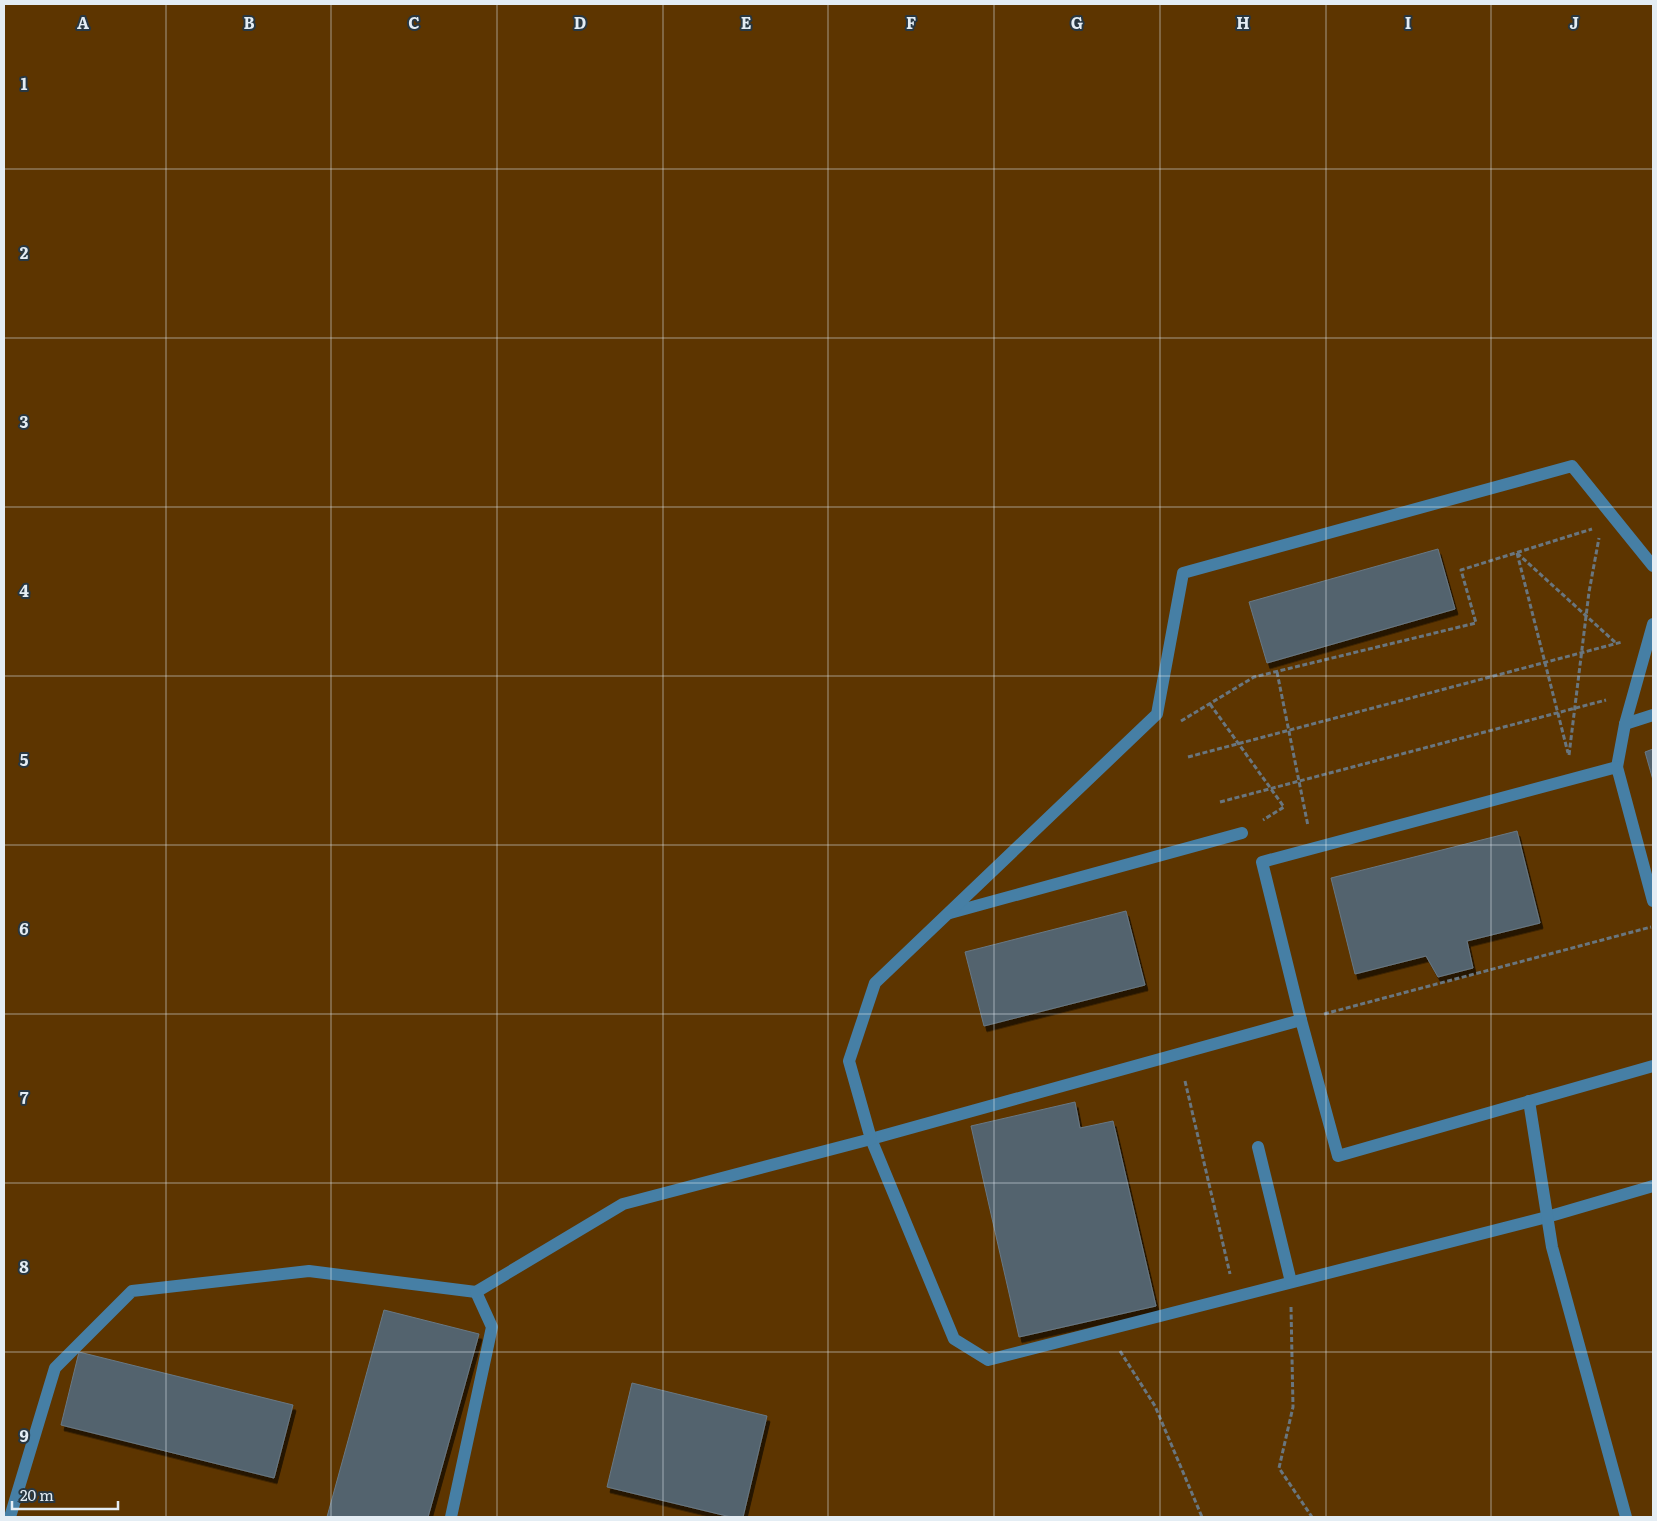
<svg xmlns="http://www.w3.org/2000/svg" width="1657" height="1521" viewBox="0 0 1657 1521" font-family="Literata,serif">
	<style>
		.green { fill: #5d3500 }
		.building { fill: #53636e; stroke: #687884; filter: url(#shadow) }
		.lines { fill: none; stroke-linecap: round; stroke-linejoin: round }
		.path { stroke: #69767f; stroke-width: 3; stroke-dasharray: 5 2.5; stroke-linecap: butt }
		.minor { stroke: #467fa5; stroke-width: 12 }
		.grid { fill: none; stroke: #e4edf4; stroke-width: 1; stroke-opacity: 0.55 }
		.grid-label { font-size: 16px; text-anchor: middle; font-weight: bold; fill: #e4edf4; stroke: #283741; stroke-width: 4; stroke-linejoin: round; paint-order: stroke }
	</style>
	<defs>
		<filter id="shadow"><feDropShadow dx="3" dy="5.5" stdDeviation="0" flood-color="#0009"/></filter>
	</defs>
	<rect width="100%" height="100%" fill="#283741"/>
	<rect class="green" x="4" y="4" width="1649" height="1513"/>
	<g class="building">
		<polygon points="1438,549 1455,609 1267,663 1249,602"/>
		<polygon points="1653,749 1653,780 1645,752"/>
		<polygon points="1517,831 1540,923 1467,941 1473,968 1438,977 1426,956 1355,974 1331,878"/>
		<polygon points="1126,911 1145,985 984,1026 965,952"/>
		<polygon points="1075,1102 1080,1128 1113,1121 1156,1306 1019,1337 971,1126"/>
		<polygon points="384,1310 479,1334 428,1517 327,1517"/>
		<polygon points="79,1352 293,1405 274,1478 61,1425"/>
		<polygon points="632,1383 767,1416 743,1517 731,1517 607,1487"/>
	</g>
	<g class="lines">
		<g class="path">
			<polyline points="1517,553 1568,753"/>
			<polyline points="1517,553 1616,643"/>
			<polyline points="1277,672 1308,826"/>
			<polyline points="1210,704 1284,807 1263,820"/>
			<polyline points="1181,721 1254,677 1476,623 1461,570 1592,529"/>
			<polyline points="1569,755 1589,592 1599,538"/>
			<polyline points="1188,757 1622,642"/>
			<polyline points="1220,802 1606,700"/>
			<polyline points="1324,1014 1651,927"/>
			<polyline points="1185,1081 1230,1274"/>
			<polyline points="1291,1307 1293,1407 1279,1468 1312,1517"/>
			<polyline points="1120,1351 1155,1406 1202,1517"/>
		</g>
		<g class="minor">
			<polyline points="1625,724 1653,715"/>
			<polyline points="1617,767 1625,724 1653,624"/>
			<polyline points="950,913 1242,833"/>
			<polyline points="1301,1020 1262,862 1617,767 1653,901"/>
			<polyline points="1653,1066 1338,1156 1301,1020 871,1139 954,1339 988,1360 1547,1217 1653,1186"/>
			<polyline points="1529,1101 1552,1247 1626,1517"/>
			<polyline points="1258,1147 1291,1282"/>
			<polyline points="10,1517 55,1368 132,1291 309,1271 476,1292"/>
			<polyline points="451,1517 492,1327 476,1292 623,1204 871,1139 849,1061 875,983 1157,714 1183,573 1572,466 1653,566"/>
		</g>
	</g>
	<path class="grid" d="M166,4V1517M331,4V1517M497,4V1517M663,4V1517M828,4V1517M994,4V1517M1160,4V1517M1326,4V1517M1491,4V1517M4,169H1653M4,338H1653M4,507H1653M4,676H1653M4,845H1653M4,1014H1653M4,1183H1653M4,1352H1653"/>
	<g class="grid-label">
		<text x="83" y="29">A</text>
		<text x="249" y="29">B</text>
		<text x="414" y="29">C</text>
		<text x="580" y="29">D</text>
		<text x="746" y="29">E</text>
		<text x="911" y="29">F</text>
		<text x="1077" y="29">G</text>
		<text x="1243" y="29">H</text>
		<text x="1408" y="29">I</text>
		<text x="1574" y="29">J</text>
		<text x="24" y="90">1</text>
		<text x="24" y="259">2</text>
		<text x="24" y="428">3</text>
		<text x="24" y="597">4</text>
		<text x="24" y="766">5</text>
		<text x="24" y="935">6</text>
		<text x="24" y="1104">7</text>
		<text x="24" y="1273">8</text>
		<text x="24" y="1442">9</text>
	</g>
	<rect width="1657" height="1521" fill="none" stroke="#e4edf4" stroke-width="10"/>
	<path d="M12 1501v8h106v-8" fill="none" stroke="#e4edf4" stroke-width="2.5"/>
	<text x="20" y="1501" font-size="15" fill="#e4edf4" stroke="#283741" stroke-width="4" paint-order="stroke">20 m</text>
</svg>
